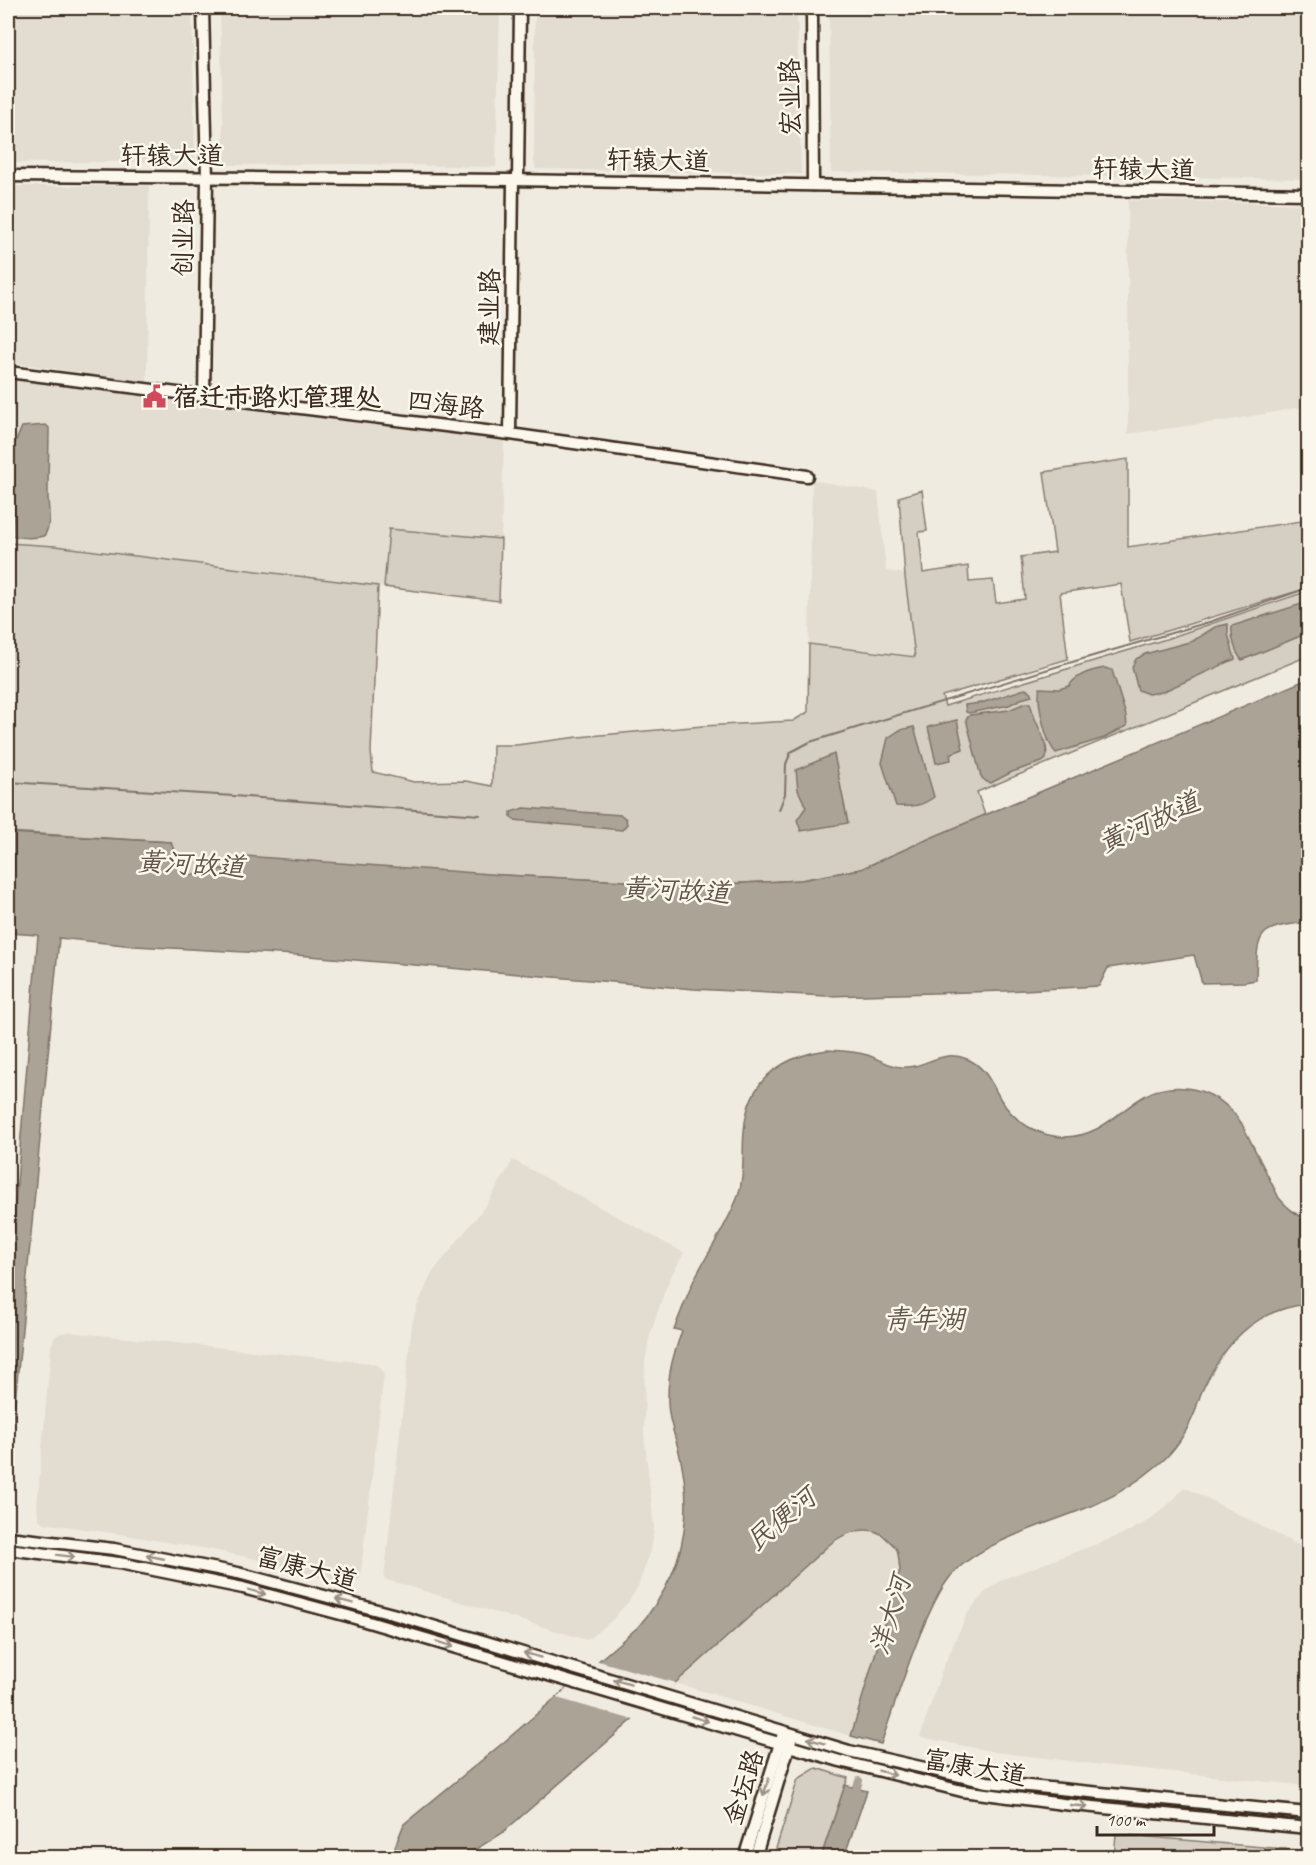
<svg xmlns="http://www.w3.org/2000/svg" width="1316" height="1865" viewBox="0 0 1316 1865" font-family="Caveat,'LXGW WenKai TC',sans-serif">
	<style>
		.built { fill: #e2dcd1 }
		.green { fill: #d5cec3; stroke: #887c70; stroke-width: 1.5 }
		.water { fill: #aca397; stroke: #7f7367; stroke-width: 1.5 }
		.pier { fill: #f0ebe0 }
		.lines { fill: none; stroke-linecap: round; stroke-linejoin: round }
		.stream { stroke: #7f7367; stroke-width: 2 }
		.canal { stroke: #aca397; stroke-width: 8 }
		.tertiary-casing { stroke: #3b2a1e; stroke-width: 15 }
		.tertiary { stroke: #fbf7ec; stroke-width: 10 }
		.oneway { stroke: #9b9085 }
		.labels { text-anchor: middle; stroke-width: 5; stroke-linejoin: round; paint-order: stroke }
		.street-label { font-size: 26px; fill: #3b2a1e; stroke: #fbf7ec }
		.poi-label { font-size: 26px; font-weight: bold; fill: #3b2a1e; stroke: #fbf7ec; text-anchor: start }
		.water-label { font-size: 27px; font-style: italic; fill: #635448; stroke: #fbf7ec }
	</style>
	<rect width="100%" height="100%" fill="#f0ebe0"/>
	<filter id="ink" filterUnits="userSpaceOnUse"><feTurbulence type="fractalNoise" baseFrequency=".0167" numOctaves="2"/><feDisplacementMap in="SourceGraphic" scale="12" xChannelSelector="R" yChannelSelector="G"/><feConvolveMatrix kernelMatrix="1 2 1 2 8 2 1 2 1" color-interpolation-filters="sRGB"/></filter>
	<g filter="url(#ink)">
		<g class="built">
			<polygon points="8,8 192,8 195,161 8,163"/>
			<polygon points="220,8 500,8 496,167 354,164 224,165"/>
			<polygon points="535,8 797,8 801,174 536,169 534,162"/>
			<polygon points="829,8 1308,8 1308,179 831,172"/>
			<polygon points="8,186 149,186 147,382 8,362"/>
			<polygon points="1128,200 1308,204 1308,406 1230,420 1128,434"/>
			<polygon points="8,376 138,392 221,405 504,440 501,539 389,529 384,587 55,546 8,543"/>
			<polygon points="812,480 878,492 886,571 905,574 915,657 809,644"/>
			<polygon points="513,1160 684,1253 670,1278 663,1296 649,1339 645,1362 644,1434 654,1527 652,1546 638,1587 629,1601 610,1622 587,1640 384,1579 412,1324 417,1306 432,1273 487,1204"/>
			<polygon points="69,1332 370,1363 377,1365 384,1374 360,1579 351,1584 338,1583 275,1563 213,1550 119,1534 43,1523 39,1519 37,1507 51,1346 55,1337 60,1333"/>
			<polygon points="1185,1487 1308,1550 1308,1786 1095,1764 995,1752 920,1737 942,1670 967,1614 984,1593 1003,1579 1126,1533 1149,1520 1168,1505"/>
			<polygon points="868,1530 882,1533 896,1549 900,1570 851,1736 676,1683 830,1544 842,1535 855,1531"/>
		</g>
		<g class="green">
			<polygon points="1128,459 1128,547 1308,520 1308,588 1130,642 1121,584 1060,593 1068,659 942,696 945,706 1166,639 1308,591 1308,656 977,792 985,815 861,869 801,880 706,885 503,875 237,869 214,869 211,875 182,875 170,842 8,832 8,543 55,546 378,586 371,752 373,772 414,782 466,781 492,786 493,745 516,745 578,737 703,726 793,721 808,712 809,644 915,657 905,577 899,497 922,490 927,531 919,532 923,573 968,566 969,582 993,580 996,603 1025,599 1021,557 1055,552 1044,472"/>
			<polygon points="389,529 501,539 499,601 384,587"/>
			<polygon points="816,1768 848,1778 821,1857 773,1858 798,1779"/>
			<polygon points="1116,1834 1308,1851 1308,1857 1114,1857"/>
		</g>
		<g class="water">
			<path d="M46,425L49,428C49,448 48,469 48,490C47,504 53,523 44,536C36,538 17,539 11,534L13,519L11,495L14,459L12,450L22,427Z"/>
			<path d="M1308,602V633L1242,660C1235,653 1231,636 1232,626Z"/>
			<polygon points="1228,624 1228,634 1235,659 1162,692 1148,694 1138,690 1132,667 1136,659 1145,654 1193,641 1215,627"/>
			<path d="M1105,668L1112,670L1126,716L1127,726L1104,738L1056,753C1046,743 1036,701 1040,688L1059,689L1069,686C1076,675 1092,670 1105,668Z"/>
			<path d="M1308,679V922C1258,928 1257,930 1256,980L1244,982L1202,983L1194,955L1108,968L1099,986L1005,991L827,996L694,989L297,955L134,946L59,938L8,1477V1289L38,935L8,933V833L171,842L182,875H211L213,869H236L245,856L503,875L706,885L801,880L861,869L928,839Z"/>
			<polygon points="1025,689 1030,691 1032,696 1021,699 1009,705 969,713 966,712 965,705 981,703"/>
			<path d="M1025,703H1030C1032,709 1033,715 1036,721C1041,734 1049,744 1046,759L1042,762L1012,772L991,783L987,782L981,777L966,719L970,715L1009,710Z"/>
			<polygon points="957,720 963,749 950,754 951,760 936,763 928,727"/>
			<path d="M914,727L934,797C922,806 912,807 896,806L882,763L888,738L900,730Z"/>
			<polygon points="834,754 848,823 801,831 797,820 806,807 798,790 796,770"/>
			<polygon points="524,808 621,815 626,819 627,824 622,830 514,820 511,817 511,812"/>
			<path d="M827,1050C840,1051 854,1051 867,1055C879,1059 889,1066 901,1067C926,1069 940,1048 967,1059C986,1067 991,1083 1001,1100C1015,1122 1038,1137 1065,1137C1103,1136 1118,1110 1148,1094C1154,1090 1162,1089 1169,1088C1200,1085 1226,1099 1242,1124L1279,1198C1288,1209 1296,1215 1308,1221V1304C1254,1309 1224,1344 1202,1391C1199,1398 1197,1405 1195,1412C1187,1431 1175,1451 1159,1464C1140,1480 1121,1493 1098,1503C1054,1523 975,1541 947,1581C937,1594 931,1610 924,1625C907,1664 895,1704 881,1744L851,1736L900,1570C899,1564 899,1556 897,1550C895,1546 890,1542 887,1539C871,1522 846,1532 830,1544L697,1664L501,1834L463,1857L383,1858L394,1849L404,1824L504,1742L638,1627C681,1578 695,1520 680,1456C676,1437 667,1418 668,1398C668,1372 673,1356 682,1331L674,1329C682,1311 688,1291 697,1274C711,1248 728,1223 738,1196C745,1175 742,1153 744,1132C747,1081 779,1057 827,1050Z"/>
			<polygon points="845,1785 867,1791 844,1857 821,1857"/>
		</g>
		<polygon class="pier" points="595,1660 676,1683 637,1721 557,1698"/>
		<g class="lines">
			<g class="stream">
				<polyline points="8,782 234,796 480,815"/>
				<polyline points="779,810 785,794 786,764 791,752 810,742 1062,665 1209,622 1308,588"/>
			</g>
			<polyline class="canal" points="854,1797 859,1781"/>
			<defs>
				<g id="tertiary">
					<polyline points="203,8 207,178 204,397"/>
					<polyline points="812,8 813,185"/>
					<polyline points="8,176 513,180 1308,194"/>
					<polyline points="518,180 520,8"/>
					<polyline points="8,372 510,434 807,476"/>
					<polyline points="510,434 513,180"/>
					<polyline points="8,1537 114,1549 238,1573 396,1615 849,1751 987,1782 1308,1813"/>
					<polyline points="8,1549 119,1563 243,1588 348,1616 840,1761 962,1791 1063,1804 1308,1828"/>
					<polyline points="744,1858 782,1737"/>
					<polyline points="755,1858 791,1740"/>
				</g>
			</defs>
			<use href="#tertiary" class="tertiary-casing"/>
			<use href="#tertiary" class="tertiary"/>
		</g>
		<defs><path id="oneway-shaft" d="M-6 0H5M1.5-3L5.5 0L1.5 3" fill="none" stroke-width="1.6" stroke-linecap="round" stroke-linejoin="round" transform="scale(1.5)"/></defs>
		<g class="oneway">
			<use href="#oneway-shaft" transform="translate(66 1556) rotate(7)"/>
			<use href="#oneway-shaft" transform="translate(155 1557) rotate(-169)"/>
			<use href="#oneway-shaft" transform="translate(257 1592) rotate(15)"/>
			<use href="#oneway-shaft" transform="translate(344 1601) rotate(-165)"/>
			<use href="#oneway-shaft" transform="translate(445 1644) rotate(16)"/>
			<use href="#oneway-shaft" transform="translate(532 1655) rotate(-164)"/>
			<use href="#oneway-shaft" transform="translate(622 1682) rotate(-163)"/>
			<use href="#oneway-shaft" transform="translate(700 1719) rotate(17)"/>
			<use href="#oneway-shaft" transform="translate(816 1741) rotate(-163)"/>
			<use href="#oneway-shaft" transform="translate(887 1773) rotate(15)"/>
			<use href="#oneway-shaft" transform="translate(766 1787) rotate(108)"/>
			<use href="#oneway-shaft" transform="translate(1079 1806) rotate(6)"/>
		</g>
	</g>
	<defs>
		<symbol id="civic-bare" viewBox="-9 -9 18 18"><path d="M-.6-6.5H3V-4.5H.6V-3L4-1V1h2V6H-6V1h2V-1L-.6-3ZM-1.2 2.5V6h2.4V2.5Z" fill="#d1495b" stroke="#fbf7ec" stroke-width="2.5" paint-order="stroke"/></symbol>
	</defs>
	<g fill-rule="evenodd">
		<use href="#civic-bare" x="138" y="380" width="33" height="33"/>
	</g>
	<g class="labels">
		<g class="street-label">
			<text transform="translate(790 97) rotate(-91)" y="9">宏业路</text>
			<text x="172" y="164">轩辕大道</text>
			<text transform="translate(658 160) rotate(1)" y="9">轩辕大道</text>
			<text transform="translate(1144 169) rotate(1)" y="9">轩辕大道</text>
			<text transform="translate(183 238) rotate(-89)" y="9">创业路</text>
			<text transform="translate(489 307) rotate(-89)" y="9">建业路</text>
			<text transform="translate(446 404) rotate(7)" y="9">四海路</text>
			<text transform="translate(307 1568) rotate(15)" y="9">富康大道</text>
			<text transform="translate(975 1767) rotate(10)" y="9">富康大道</text>
			<text transform="translate(743 1787) rotate(-72)" y="9">金坛路</text>
		</g>
		<g class="poi-label">
			<text x="173" y="406">宿迁市路灯管理处</text>
		</g>
		<g class="water-label">
			<text transform="translate(1149 822) rotate(-25)" y="9">黄河故道</text>
			<text transform="translate(191 864) rotate(3)" y="9">黄河故道</text>
			<text transform="translate(676 890) rotate(3)" y="9">黄河故道</text>
			<text x="924" y="1328">青年湖</text>
			<text transform="translate(781 1519) rotate(-40)" y="9">民便河</text>
			<text transform="translate(890 1615) rotate(-73)" y="9">洋大河</text>
		</g>
	</g>
	<rect width="1316" height="1865" fill="none" stroke="#fbf7ec" stroke-width="30"/>
	<rect x="15" y="15" width="1286" height="1835" fill="none" stroke="#3b2a1e" stroke-width="2" filter="url(#ink)"/>
	<path d="M1097 1826v9h117v-9" fill="none" stroke="#3b2a1e" stroke-width="3"/>
	<text x="1106" y="1826" font-size="18" fill="#3b2a1e" stroke="#fbf7ec" stroke-width="4.5" paint-order="stroke">100 m</text>
</svg>
